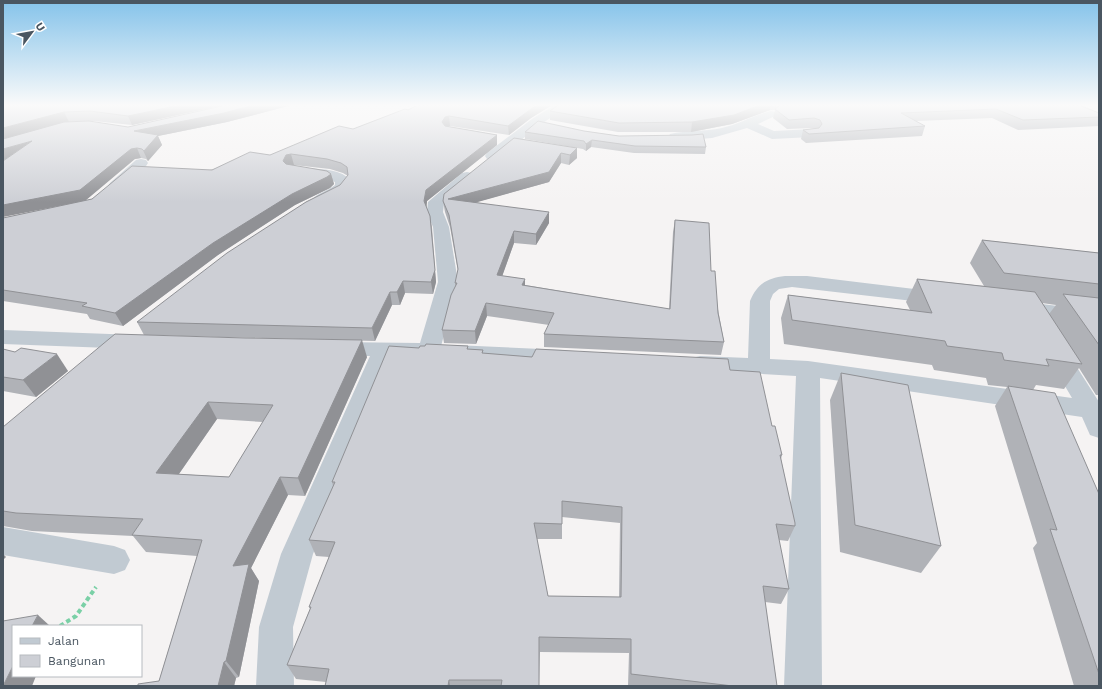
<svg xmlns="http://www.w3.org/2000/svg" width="1102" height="689" viewBox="0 0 1102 689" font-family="'Work Sans',sans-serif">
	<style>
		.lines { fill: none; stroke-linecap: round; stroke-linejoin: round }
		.path { stroke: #7ad0a6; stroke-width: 4; stroke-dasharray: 4.5 3; stroke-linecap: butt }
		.street { fill: #c1cad2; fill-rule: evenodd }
		.wall { fill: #b0b2b7; fill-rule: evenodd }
		.shaded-wall { fill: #909195 }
		.building { fill: #cdcfd5; stroke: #909195; fill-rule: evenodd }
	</style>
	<rect width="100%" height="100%" fill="#f5f3f3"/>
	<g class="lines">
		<polyline class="path" points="60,626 76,616 96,587"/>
		<g class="street">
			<polygon points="555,105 569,105 540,125 497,159 487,159 485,156 487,153 532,119"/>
			<path d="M771,111L775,112L777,114L775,116L758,124L774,131L812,129L816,130L818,133L816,136L812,137L772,139L747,128L712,138L687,140H670L668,137L670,134C686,130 705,132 722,128C739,124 754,115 771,111Z"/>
			<polygon points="141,159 146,160 148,163 146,166 120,189 115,190 110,189 108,186 110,183 136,160"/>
			<path d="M302,168C315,169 336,168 347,177C350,179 349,183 349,186C342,196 327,206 315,203L312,200C317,193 328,191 335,185V182L330,180L297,175L295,172L297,169Z"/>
			<path d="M467,172L472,173L474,176L472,179L444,203L443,212L449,227L458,282L440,350L437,355C423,359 407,357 392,357L313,554L293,627L294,686H256L259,627L281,554L370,356H334L326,354L323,349L326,344L334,342L420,343L438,282L433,227L427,212L428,202L462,173Z"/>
			<path d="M785,276H807L939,292L946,294L949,298L946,302L939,304L792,287L779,289L773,294L770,301V359L808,361L1072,398L1045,352L1048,347L1056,345L1064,347L1099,402V438L1090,435L1082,417L820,378L822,686H784L796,376L700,370L692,368L689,363L692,358L700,356L748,358L750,301C757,284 767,278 785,276Z"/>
			<polygon points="1017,301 1099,311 1099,323 1010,311 1007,307 1010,303"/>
			<polygon points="3,330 136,335 144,337 147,342 144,347 136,349 3,344"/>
			<polygon points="454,345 563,350 571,352 574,357 571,362 563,364 454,359 446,357 443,352 446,347"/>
			<polygon points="3,527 114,546 125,550 130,560 125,570 114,574 3,555"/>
		</g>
	</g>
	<g class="wall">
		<polygon points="3,105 224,105 132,125 94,121 67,122 128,127 288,106 227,122 158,136 162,145 148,161 146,159 141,158 135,159"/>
		<path d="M418,105H552L531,118L509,135L450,126H446L497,135V145L427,201L426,207L430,216L432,227L436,282L433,294L405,293L400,305H392L375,341L145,335L367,357L305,496L288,495L251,568L259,581L239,677L236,678L234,686H138L159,681L197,556L146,552L133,536L32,531L3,526V427L144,335L137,322L340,185L348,176L343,173L330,169L294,165H291L331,174L334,184L330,188L295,205L218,255L123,326L90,319L87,314L3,301V218L92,199L270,155L353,129L408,110ZM217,419L263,422L229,477L179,474Z"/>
		<polygon points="558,105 1079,105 1099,113 1099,126 1018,130 992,118 916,121 925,126 922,136 806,143 801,139 803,130 815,128 812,128 787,129 773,118 775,110 770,110 732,124 691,132 618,132 550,120 550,111"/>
		<polygon points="584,131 619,136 706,147 705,154 634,153 591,147 586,151 583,149 525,139 525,132"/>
		<polygon points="514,138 577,148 577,158 569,165 561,163 549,182 476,202 549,223 536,245 514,243 502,276 525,279 525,285 669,309 673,232 675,220 711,271 724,342 721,355 544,347 544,334 549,325 487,316 476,344 444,343 442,330 455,287 455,283 458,271 450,227 445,212 443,201"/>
		<path d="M982,240L1099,253V395H1096L1079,368L1064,389L1036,385L1033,390L1099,494V686H1074L1033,548L1037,543L995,406L1007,387L988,385L986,378L934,370L932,365L784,344L781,318L788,295L910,310L906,302L917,279L984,286L970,263ZM1042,303L1056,305L1049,314Z"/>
		<path d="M468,346V349L483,350V353L532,357L730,370L772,426L782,455L781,459L795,526L788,541L779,540L789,589L781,604L765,602L777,686H628L629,653L540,652L539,686H325L326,682L296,679L287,665L310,609L309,607L329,557L316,556L309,540L333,486L332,482L419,348ZM562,517L620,523L619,597L548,596L537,539H562Z"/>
		<polygon points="3,349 68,371 36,397 3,391"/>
		<polygon points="841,373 941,546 921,573 840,552 830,400"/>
	</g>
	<g class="shaded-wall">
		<polygon points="180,105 224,105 132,125 128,116"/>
		<polygon points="254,105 288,105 288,106 227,122 158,136 162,145 148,161 134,131"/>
		<polygon points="537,105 552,105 531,118 509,135 508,126 531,109"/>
		<polygon points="760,105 771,105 770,110 732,124 691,132 692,122"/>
		<polygon points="64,112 69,122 3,139 3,128"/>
		<polygon points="449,116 450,126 446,127 443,132 442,122 445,117"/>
		<polygon points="497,135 497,145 427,201 426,212 424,201 426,190"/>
		<polygon points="592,140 591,147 586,151 586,144"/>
		<polygon points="32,141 3,161 3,149"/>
		<polygon points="137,148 141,158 135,159 85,201 3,217 3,205 131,149"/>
		<polygon points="577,148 577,158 569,165 570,155"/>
		<polygon points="561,153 561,163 549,182 449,210 448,199"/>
		<polygon points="291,154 294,165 289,166 286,171 283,161 286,155"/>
		<polygon points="331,174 334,184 330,188 295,205 218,255 123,326 115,313 213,243 292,194"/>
		<polygon points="549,212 549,223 536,245 536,234"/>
		<polygon points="430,216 436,282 433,294 431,282"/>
		<polygon points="514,231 514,243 498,288 497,275"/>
		<polygon points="525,279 525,292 522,285"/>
		<polygon points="403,281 405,293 400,305 397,292"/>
		<polygon points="390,292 392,305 375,341 372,328"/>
		<polygon points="486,303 487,316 476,344 475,331"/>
		<polygon points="362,340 367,357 305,496 298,478"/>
		<polygon points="57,354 68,371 36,397 23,380"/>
		<polygon points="208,402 217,419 167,491 156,473"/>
		<polygon points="280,477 288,495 251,568 259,581 239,677 226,661 233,566"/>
		<polygon points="3,554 6,557 3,560"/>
		<polygon points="38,615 50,626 32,626"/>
		<polygon points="224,662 236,678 234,686 218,686"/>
		<polygon points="13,666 13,676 36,676 32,686 3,686"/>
		<polygon points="449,680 450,686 448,686"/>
	</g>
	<g class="building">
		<polygon points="3,105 180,105 128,116 90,111 64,112 3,128"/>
		<polygon points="226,105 254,105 224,113 134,131 158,135 144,151 142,149 137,148 131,149 80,190 3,205 3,161 32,141 3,149 3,139 64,122 89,121 128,127"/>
		<polygon points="418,105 537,105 531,109 508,126 449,116 445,117 442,122 445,126 497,135 426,190 424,201 430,216 435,270 431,282 403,281 397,292 390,292 372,328 137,322 227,253 306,202 340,185 348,175 347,167 341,163 327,159 291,154 286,155 283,161 286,164 327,171 331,174 327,177 292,194 213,243 115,313 82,306 87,303 3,290 3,218 92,199 132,166 212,170 250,152 270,155 339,126 353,129 405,109 408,110"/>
		<polygon points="558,105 760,105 734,115 692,122 619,123 550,111"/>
		<polygon points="780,105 1079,105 1099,113 1099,117 1023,120 996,109 901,113 925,126 809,134 803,130 819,128 822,124 820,120 814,118 789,120 775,109"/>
		<polygon points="538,121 584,131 619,136 692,135 703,134 706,147 635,146 592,140 586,144 584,141 525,132"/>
		<polygon points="514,138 577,148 570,155 561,153 549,172 448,199 549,212 536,234 514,231 497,275 525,279 522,285 670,309 675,220 709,223 711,271 715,271 718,313 724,342 544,334 554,313 486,303 475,331 442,330 451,295 457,283 455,283 458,269 449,215 443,201 444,194"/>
		<polygon points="982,240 1099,253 1099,284 1004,273"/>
		<polygon points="917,279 1035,292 1082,364 1046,359 1049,366 1004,360 1002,353 947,346 945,341 792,320 788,295 932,313"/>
		<polygon points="1063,294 1099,298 1099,345"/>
		<path d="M115,334L245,338L362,340L298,478L280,477L233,566L249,564L226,661L224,662L218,686H138V684L159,681L202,540L132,535L143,519L16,513L3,511V427ZM208,402L273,405L229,477L156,473Z"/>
		<path d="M426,344L468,346L467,349L483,350L482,353L532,357L536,349L728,359L730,370L760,372L772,426H775L782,455H780L795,523V526L776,524L789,589L763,586L777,686H733L631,674V639L539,637V686H501L502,680H449L448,686H325L329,669L287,665L311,607H309L335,542L309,540L335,482H332L389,346L419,348L420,346H425ZM562,501L622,507L621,597L548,596L534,523L562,524Z"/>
		<polygon points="21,348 57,354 23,380 3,377 3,349 15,352"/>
		<polygon points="841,373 908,385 941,546 855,525"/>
		<polygon points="1008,386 1055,393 1099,494 1099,674 1050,529 1057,530"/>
		<polygon points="38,615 32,626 13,626 13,666 3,686 3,621"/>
	</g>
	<linearGradient id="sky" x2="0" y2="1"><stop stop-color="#85c3ea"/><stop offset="0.52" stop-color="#fafafa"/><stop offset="1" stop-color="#fafafa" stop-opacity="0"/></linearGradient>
	<rect width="1102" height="202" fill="url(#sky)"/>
	<rect width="1102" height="689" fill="none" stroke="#4a5661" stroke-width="8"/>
	<rect x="12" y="625" width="130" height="52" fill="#ffffff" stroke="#b7bbc0"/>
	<rect x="20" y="638" width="20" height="6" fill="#c1cad2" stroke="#b7bbc0"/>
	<text x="48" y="645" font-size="12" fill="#4a5661">Jalan</text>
	<rect x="20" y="655" width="20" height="12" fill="#cdcfd5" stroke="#b7bbc0"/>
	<text x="48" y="665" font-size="12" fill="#4a5661">Bangunan</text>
	<g transform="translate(32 32) rotate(58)" stroke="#ffffff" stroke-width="3" paint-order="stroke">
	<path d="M0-3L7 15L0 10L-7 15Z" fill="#4a5661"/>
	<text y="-6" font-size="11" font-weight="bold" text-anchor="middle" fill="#4a5661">U</text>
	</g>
</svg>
